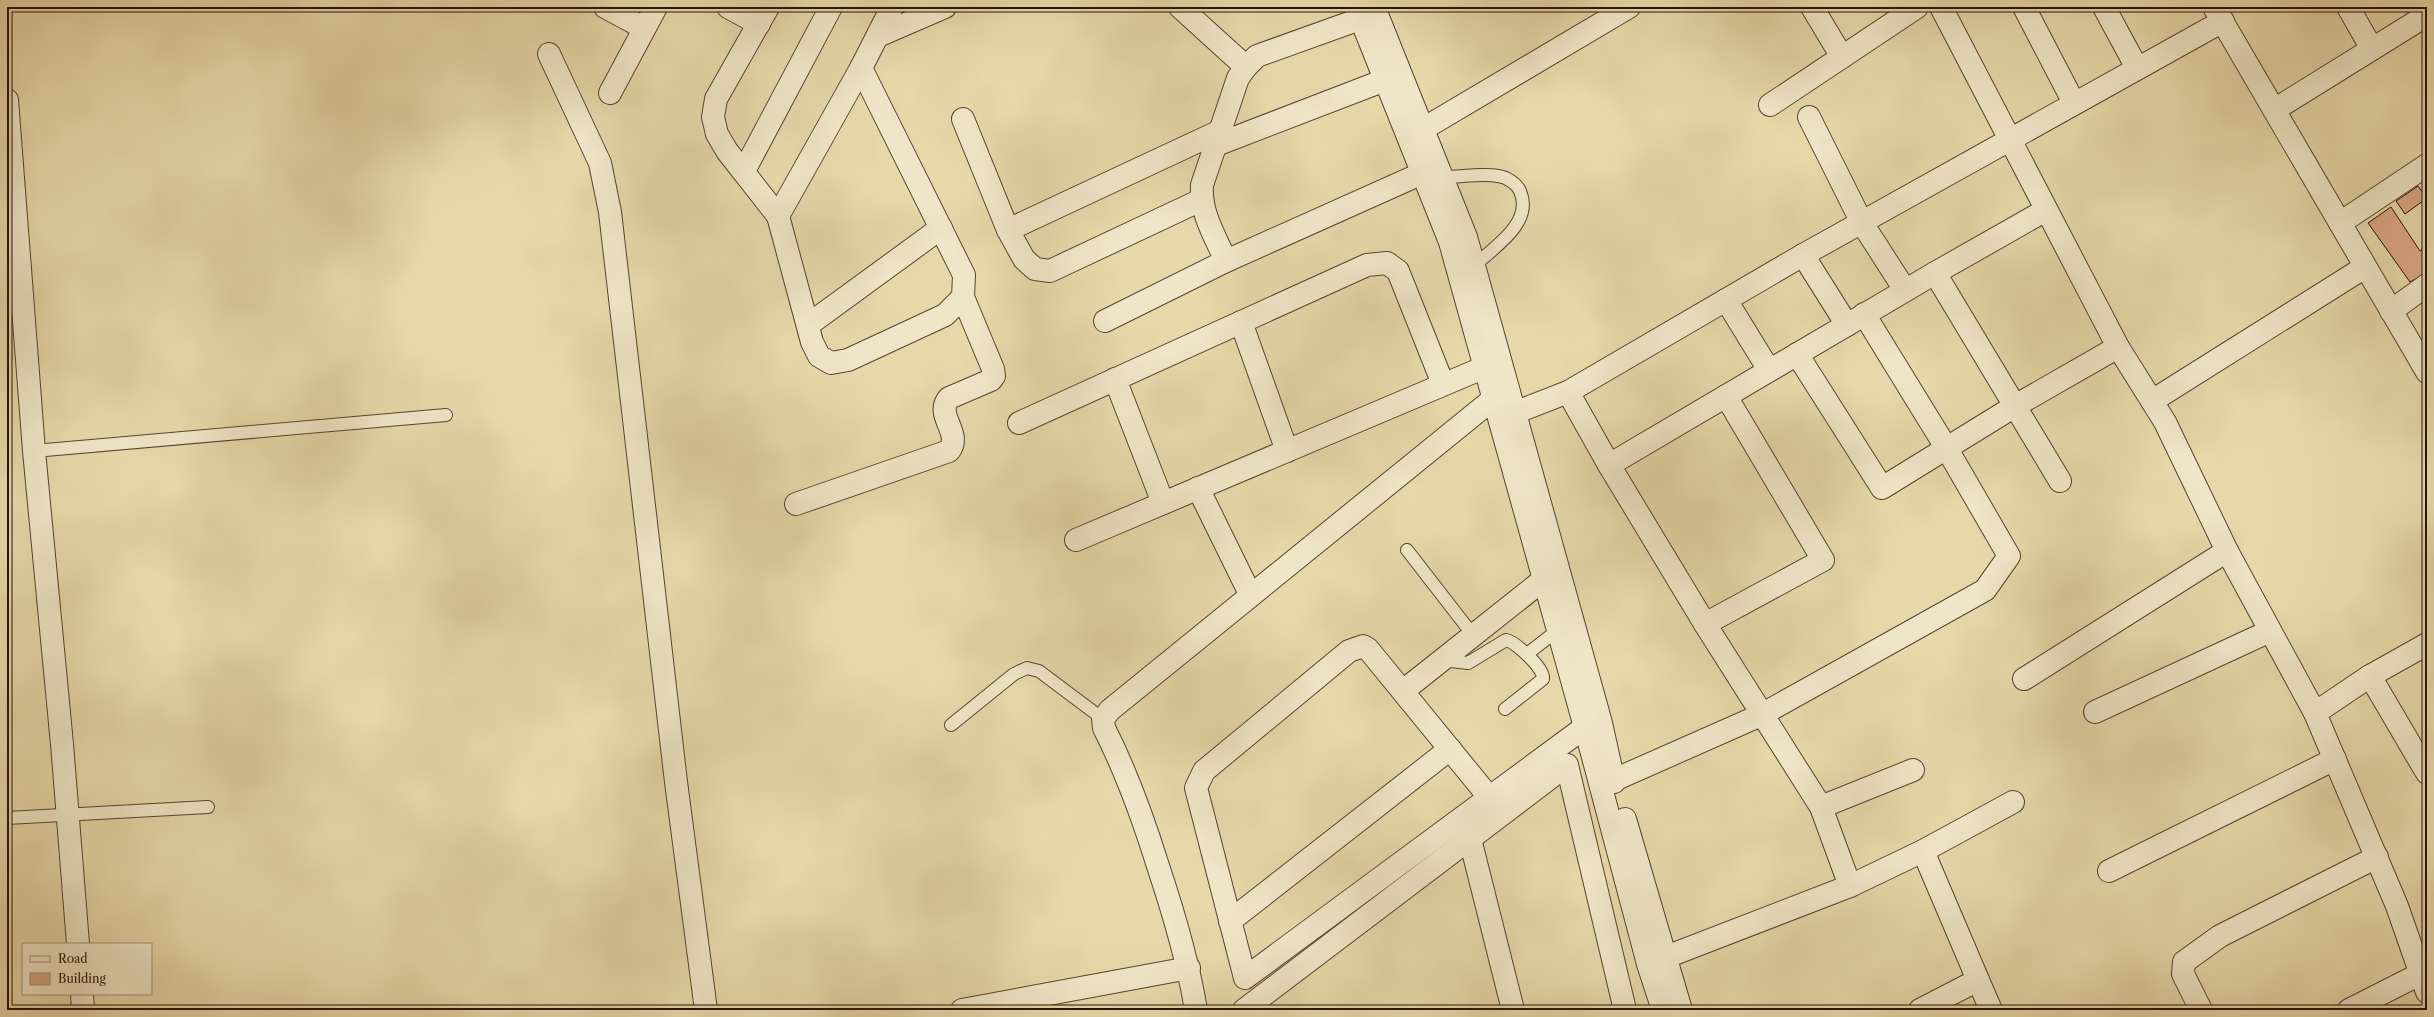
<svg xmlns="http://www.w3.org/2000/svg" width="2434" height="1017" viewBox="0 0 2434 1017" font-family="'Libre Caslon Text',serif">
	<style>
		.building { fill: #d9a684; stroke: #271108 }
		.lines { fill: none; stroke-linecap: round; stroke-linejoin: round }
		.lane-casing { stroke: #574330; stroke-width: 14 }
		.street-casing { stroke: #574330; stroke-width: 24 }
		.lane { stroke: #efe6c7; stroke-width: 12 }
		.street { stroke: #efe6c7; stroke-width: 22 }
	</style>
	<rect width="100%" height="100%" fill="#e6d8a9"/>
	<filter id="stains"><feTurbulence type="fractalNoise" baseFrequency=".005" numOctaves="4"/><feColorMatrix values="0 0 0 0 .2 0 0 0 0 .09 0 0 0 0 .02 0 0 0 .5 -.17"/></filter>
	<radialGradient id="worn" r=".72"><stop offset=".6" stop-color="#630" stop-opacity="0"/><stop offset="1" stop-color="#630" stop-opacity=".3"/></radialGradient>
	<g class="building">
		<polygon points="2418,186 2427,198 2405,214 2396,201"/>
		<polygon points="2391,207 2420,251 2427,246 2427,273 2410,282 2368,223"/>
	</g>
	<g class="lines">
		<defs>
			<g id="lane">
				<path d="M1443,177C1461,177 1481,173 1498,176C1507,177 1517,184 1520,191C1534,223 1494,247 1474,266"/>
				<polyline points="34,451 446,415"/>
				<polyline points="1407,550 1473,635"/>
				<polyline points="1527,654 1558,630"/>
				<path d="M1442,660L1468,663L1506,640C1516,642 1545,669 1543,679L1505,709"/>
				<polyline points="951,725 1014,674 1027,668 1039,671 1103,719"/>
				<polyline points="7,818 208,807"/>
			</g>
			<g id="street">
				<polyline points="605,7 644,28"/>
				<polyline points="728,7 759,24"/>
				<polyline points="768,7 716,99 713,117 717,134 727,151 778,216 812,342 819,356 831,363 848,360 945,315 963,297 964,275 861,68"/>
				<polyline points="1180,7 1246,67"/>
				<polyline points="1356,7 1450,242 1585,727 1648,964 1663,1010"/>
				<polyline points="1374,7 1466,237 1601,723 1614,782"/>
				<polyline points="1812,7 1842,57"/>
				<polyline points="1941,7 2118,347 2165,422 2227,551 2315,713 2397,906 2427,992"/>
				<polyline points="2024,7 2074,103"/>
				<polyline points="2104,7 2137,68"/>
				<polyline points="2214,7 2427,372"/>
				<polyline points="2348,7 2372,49"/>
				<polyline points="878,36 945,7"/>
				<polyline points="549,54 600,163 610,212 676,782 706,1010"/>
				<polyline points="610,93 656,7"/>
				<polyline points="7,100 34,451 62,744 78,944"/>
				<polyline points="1770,105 1917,7"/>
				<polyline points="2274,110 2427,15"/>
				<polyline points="1809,117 1862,223 1905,290"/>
				<polyline points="963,119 1008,230 1024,259 1035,269 1050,271 1201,200"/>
				<polyline points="1423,129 1629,7"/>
				<polyline points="1216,145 1385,80"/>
				<polyline points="744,171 831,7"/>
				<polyline points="778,216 861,68 892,7"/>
				<polyline points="2340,223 2427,165"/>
				<polyline points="1008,230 1220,131"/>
				<polyline points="1803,255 1847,325"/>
				<path d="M1226,261C1215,236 1200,213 1202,185L1238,78L1246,67L1257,56L1374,14"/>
				<polyline points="1935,273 2060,481"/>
				<polyline points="1726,300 1769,370"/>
				<polyline points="2391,311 2427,285"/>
				<polyline points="1105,321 1226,261 1436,167"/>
				<polyline points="1241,322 1287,451"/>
				<polyline points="808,325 941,228"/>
				<polyline points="1797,354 1882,488 2015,406 2118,347"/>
				<polyline points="1115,379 1163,503"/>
				<polyline points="2152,401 2365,267"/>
				<polyline points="1514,413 1568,392"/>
				<polyline points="1019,423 1367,265 1387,263 1398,271 1443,384"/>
				<polyline points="1609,465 1935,273 2046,210"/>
				<polyline points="1198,488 1250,594"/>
				<path d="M796,504L949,451C963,433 934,415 949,398L991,380L994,376L993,369L963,297"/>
				<polyline points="1076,540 1497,362"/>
				<polyline points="1705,624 1823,560 1726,396"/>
				<polyline points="2370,676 2427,773"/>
				<polyline points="2024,679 2227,551"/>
				<polyline points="1403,691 1543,580"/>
				<polyline points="2095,712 2270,631"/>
				<polyline points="2315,713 2370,676 2427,644"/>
				<polyline points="1614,780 1761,715 1985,590 2009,556 1947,449 1864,314"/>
				<polyline points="1489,797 1368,649 1363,646 1349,651 1204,771 1196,788 1245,978 1585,727"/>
				<polyline points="1821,807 1913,770"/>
				<polyline points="1625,819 1681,1010"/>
				<polyline points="1470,839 1513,1010"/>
				<polyline points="2109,871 2335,759"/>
				<polyline points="1850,886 1923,851 2013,802"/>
				<polyline points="1230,921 1450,749"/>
				<polyline points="1648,964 1850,886 1821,807 1705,624 1609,465 1568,392 1803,255 2223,21"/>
				<polyline points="1978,980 1991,1010"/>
				<polyline points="82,994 83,1010"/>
				<polyline points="962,1010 1189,968"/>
				<path d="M1196,1010C1188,961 1174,914 1158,866C1143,818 1127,773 1104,728L1103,719L1110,710L1503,391"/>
				<polyline points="1244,1010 1567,765 1625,1010"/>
				<polyline points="1920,1010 1978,980 1923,851"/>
				<polyline points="2201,1010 2183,974 2184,962 2220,936 2377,857"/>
				<polyline points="2349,1010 2420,974"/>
			</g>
		</defs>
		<use href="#lane" class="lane-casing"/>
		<use href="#street" class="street-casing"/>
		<use href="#lane" class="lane"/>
		<use href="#street" class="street"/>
	</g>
	<rect width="2434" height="1017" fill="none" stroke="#e6d8a9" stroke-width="24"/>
	<rect x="8" y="8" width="2418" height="1001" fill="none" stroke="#271108" stroke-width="2"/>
	<rect x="12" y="12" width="2410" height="993" fill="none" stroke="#271108"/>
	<rect x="22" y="943" width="130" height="52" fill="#efe6c7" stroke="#9f917b"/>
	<rect x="30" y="956" width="20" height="6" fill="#efe6c7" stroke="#9f917b"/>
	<text x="58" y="963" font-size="12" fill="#271108">Road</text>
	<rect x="30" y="973" width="20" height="12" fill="#d9a684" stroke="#9f917b"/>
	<text x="58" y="983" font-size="12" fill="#271108">Building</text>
	<rect width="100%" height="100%" filter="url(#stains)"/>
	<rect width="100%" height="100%" fill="url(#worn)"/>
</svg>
